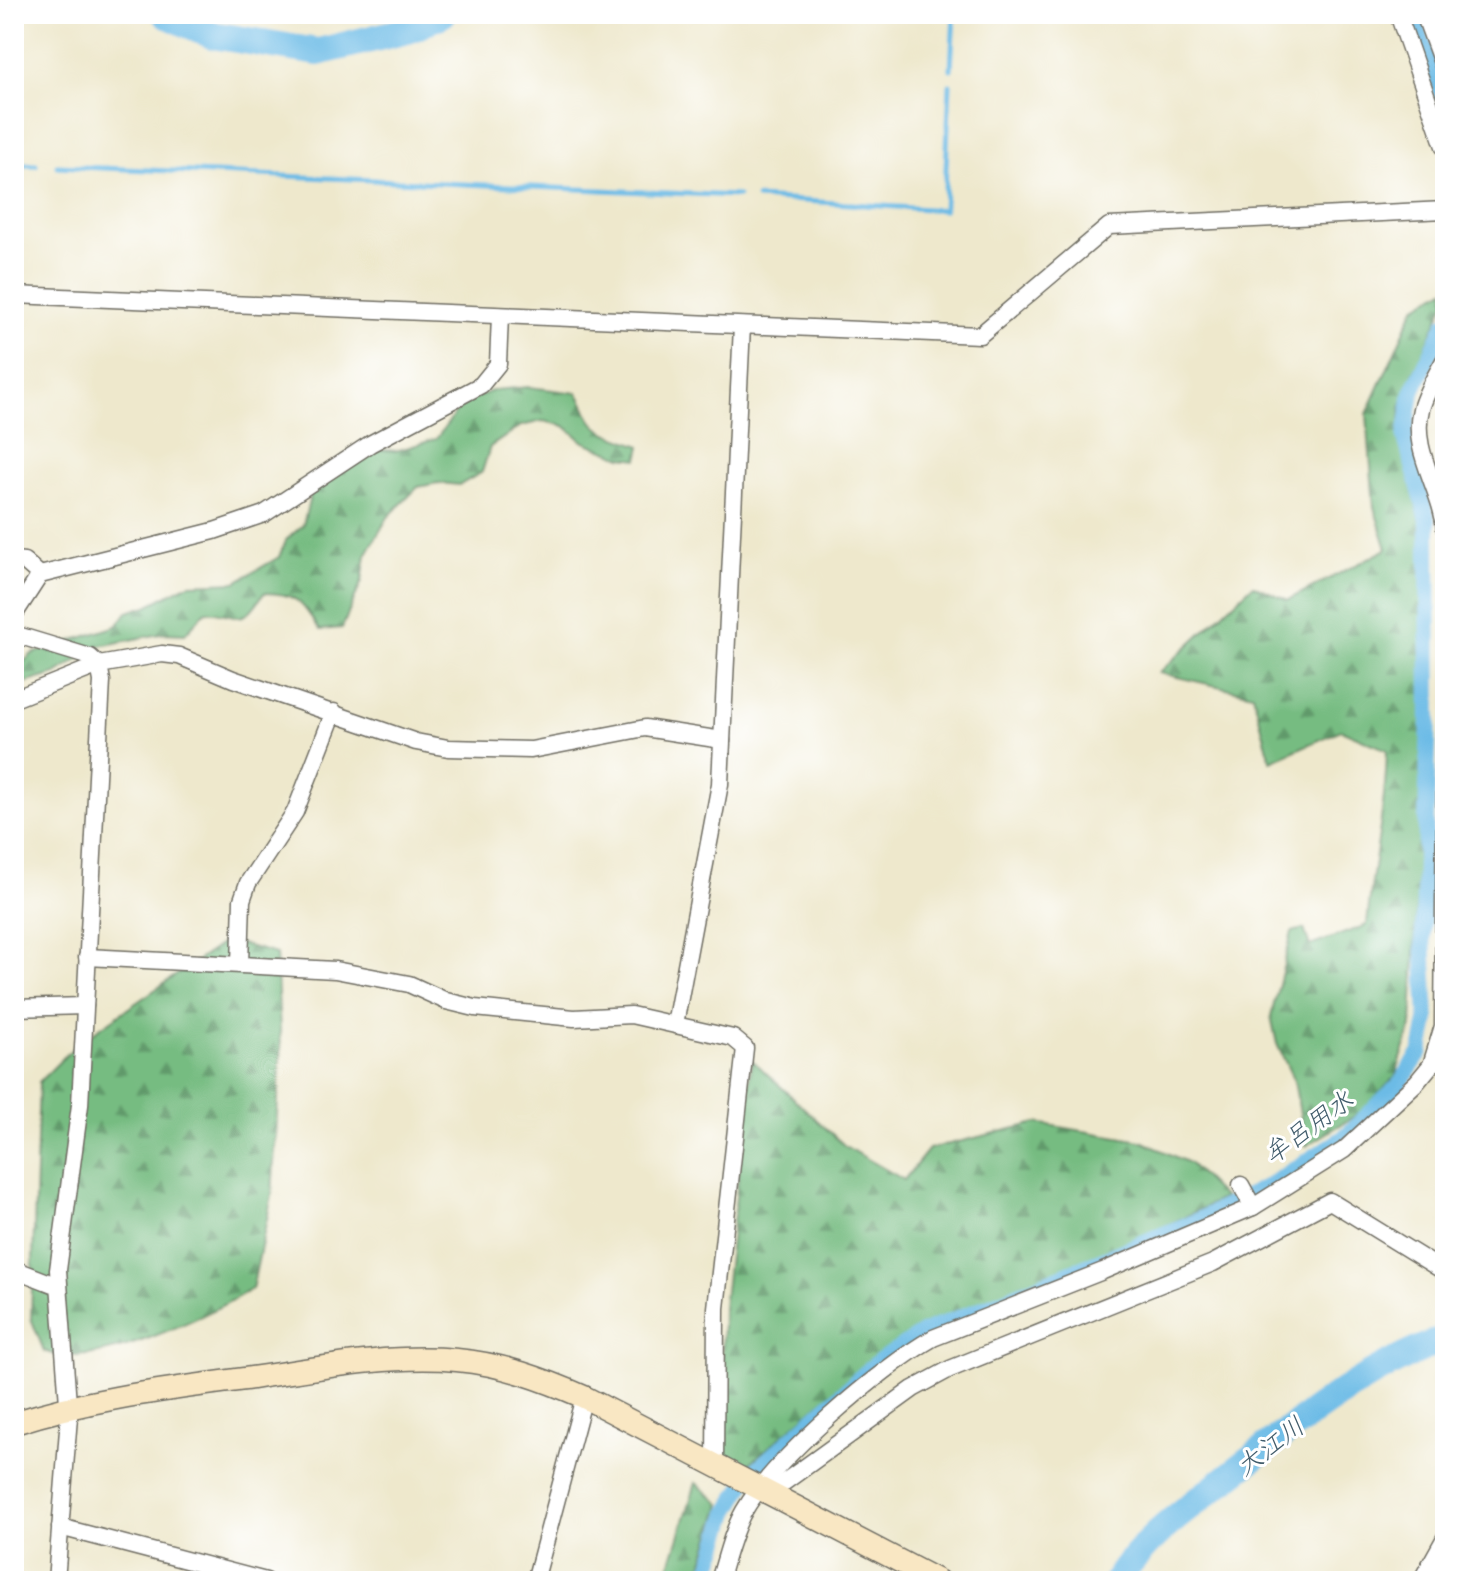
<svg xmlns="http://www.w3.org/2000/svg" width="1459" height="1595" viewBox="0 0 1459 1595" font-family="Sriracha,'Klee One',sans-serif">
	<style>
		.forest { fill: url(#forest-firs); stroke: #507456; stroke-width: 2 }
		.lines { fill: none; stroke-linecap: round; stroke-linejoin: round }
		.stream { stroke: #6cbbe6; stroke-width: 5 }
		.canal { stroke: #6cbbe6; stroke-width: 16 }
		.river { stroke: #6cbbe6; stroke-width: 28 }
		.street-casing { stroke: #6f6d63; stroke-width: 19 }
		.secondary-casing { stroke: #6f6d63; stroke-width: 25 }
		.street { stroke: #fff; stroke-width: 16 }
		.secondary { stroke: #f9e7c3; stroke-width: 22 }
		.labels { text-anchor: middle; stroke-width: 6; stroke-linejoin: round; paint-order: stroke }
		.water-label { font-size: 26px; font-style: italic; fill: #425d6c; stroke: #fff }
	</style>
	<defs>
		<pattern id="forest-firs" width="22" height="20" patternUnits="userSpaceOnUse" patternTransform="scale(2)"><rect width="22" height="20" fill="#76bc81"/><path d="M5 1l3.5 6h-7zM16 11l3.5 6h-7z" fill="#61996a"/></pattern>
	</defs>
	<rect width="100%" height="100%" fill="#fff"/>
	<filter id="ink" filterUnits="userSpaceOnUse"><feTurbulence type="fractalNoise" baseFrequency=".0125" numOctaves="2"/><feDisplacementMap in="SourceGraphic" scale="16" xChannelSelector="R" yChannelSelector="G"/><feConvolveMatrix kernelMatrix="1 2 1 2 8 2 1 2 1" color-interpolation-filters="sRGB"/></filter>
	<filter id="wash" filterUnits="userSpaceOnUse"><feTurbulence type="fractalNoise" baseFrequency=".006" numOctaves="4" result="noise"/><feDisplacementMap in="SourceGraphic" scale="32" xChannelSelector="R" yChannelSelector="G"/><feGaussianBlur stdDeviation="1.8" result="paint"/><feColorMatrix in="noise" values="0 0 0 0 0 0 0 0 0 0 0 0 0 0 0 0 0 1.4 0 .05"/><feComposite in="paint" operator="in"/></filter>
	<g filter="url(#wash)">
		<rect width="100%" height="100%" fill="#eee8cc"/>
		<g class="forest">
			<path d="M1445,289V302L1401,407L1399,438L1421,522L1425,693L1412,1026L1395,1077L1363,1111L1306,1146L1294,1081L1277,1044L1271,1016L1292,932L1304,929L1310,946L1367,925C1372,866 1386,809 1387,750L1341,730L1271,761L1253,694L1159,673L1253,585L1288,600L1387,549L1374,507L1367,414L1415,307Z"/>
			<path d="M529,387L577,393C585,402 586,414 593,422C603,435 626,440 641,446L638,459L622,457L584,442L565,426L543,421L521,426L490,447L482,472L460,485L438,483L418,487L388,517L366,555L362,581L342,628L320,630C301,603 299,593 264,593C240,629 243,614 206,611L185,634L165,633L100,646L56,674L14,686V671L32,654L117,626L127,612L147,606L189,584L236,582L279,557L286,540L303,525L312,489L372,449L396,451L436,439L463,403L494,390Z"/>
			<path d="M227,940L276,954L281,1050L272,1195L252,1289C208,1315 92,1373 44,1351L31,1318L39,1082L78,1043Z"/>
			<polygon points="752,1060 845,1146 904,1180 929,1149 1037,1123 1141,1141 1189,1163 1224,1198 1097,1259 1009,1293 918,1337 847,1380 733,1478 721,1466 723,1308"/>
			<polygon points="696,1483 721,1504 697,1581 665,1581"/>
		</g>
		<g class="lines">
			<g class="stream">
				<polyline points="951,69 954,14"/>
				<polyline points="14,165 36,165"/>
				<polyline points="57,166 738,196"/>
				<polyline points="757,198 944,210 950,85"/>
			</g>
			<g class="canal">
				<polyline points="1413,14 1445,105"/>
				<polyline points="706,1581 728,1512 749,1476 875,1364 924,1332 1196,1221 1266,1187 1343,1138 1399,1085 1421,1052 1427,1021 1423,935 1429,718 1428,520 1405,437 1412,393 1445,324"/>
			</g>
			<g class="river">
				<polyline points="166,14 212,35 318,52 408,30 442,14"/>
				<path d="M1117,1581C1145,1537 1187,1509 1228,1477C1297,1423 1363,1370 1445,1339"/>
			</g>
		</g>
	</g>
	<g filter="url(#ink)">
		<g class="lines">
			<defs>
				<g id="street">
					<polyline points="1398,14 1445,149"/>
					<polyline points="1424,14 1445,71"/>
					<polyline points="14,295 980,335 1109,226 1445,210"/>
					<path d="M1445,359C1436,375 1426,391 1421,409C1410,451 1442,489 1445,530"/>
					<polyline points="14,560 24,561 40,575"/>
					<polyline points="14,615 40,575 214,531 264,514 370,444 481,385 498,364 500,316"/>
					<polyline points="14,634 90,657 99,665 14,699"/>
					<polyline points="87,957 335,970 409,984 446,1001 475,1008 574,1018 631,1015 733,1038 745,1048 716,1308 715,1465"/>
					<polyline points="240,964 242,900 248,883 295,812 334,712"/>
					<polyline points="14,1008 85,1006"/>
					<polyline points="675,1024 720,784 742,326"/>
					<polyline points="1241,1185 1253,1207"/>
					<polyline points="14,1269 58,1286"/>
					<polyline points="768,1494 913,1389 950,1369 1213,1263 1330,1201 1445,1272"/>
					<polyline points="60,1527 266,1581"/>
					<polyline points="56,1581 69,1417 58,1270 80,1105 102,681 99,665 162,654 179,656 233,679 416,742 448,748 531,750 645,728 722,740"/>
					<polyline points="535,1581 584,1397"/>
					<path d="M719,1581C726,1559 732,1532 744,1511C774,1459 880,1368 933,1338L1103,1271L1253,1207L1344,1150L1417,1082L1431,1065L1443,1026L1445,787"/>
					<polyline points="1421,1581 1445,1538"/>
				</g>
				<path id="secondary" d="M14,1423C91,1398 172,1389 252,1378C319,1368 389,1354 457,1360C502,1364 543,1379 584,1397L938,1581"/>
			</defs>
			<use href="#street" class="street-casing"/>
			<use href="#secondary" class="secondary-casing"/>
			<use href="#street" class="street"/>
			<use href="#secondary" class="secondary"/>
		</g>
	</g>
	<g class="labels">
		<g class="water-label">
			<text transform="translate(1308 1127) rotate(-36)" y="9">牟呂用水</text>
			<text transform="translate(1270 1446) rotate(-37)" y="9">大江川</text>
		</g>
	</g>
	<rect width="1459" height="1595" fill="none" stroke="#fff" stroke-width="48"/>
</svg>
